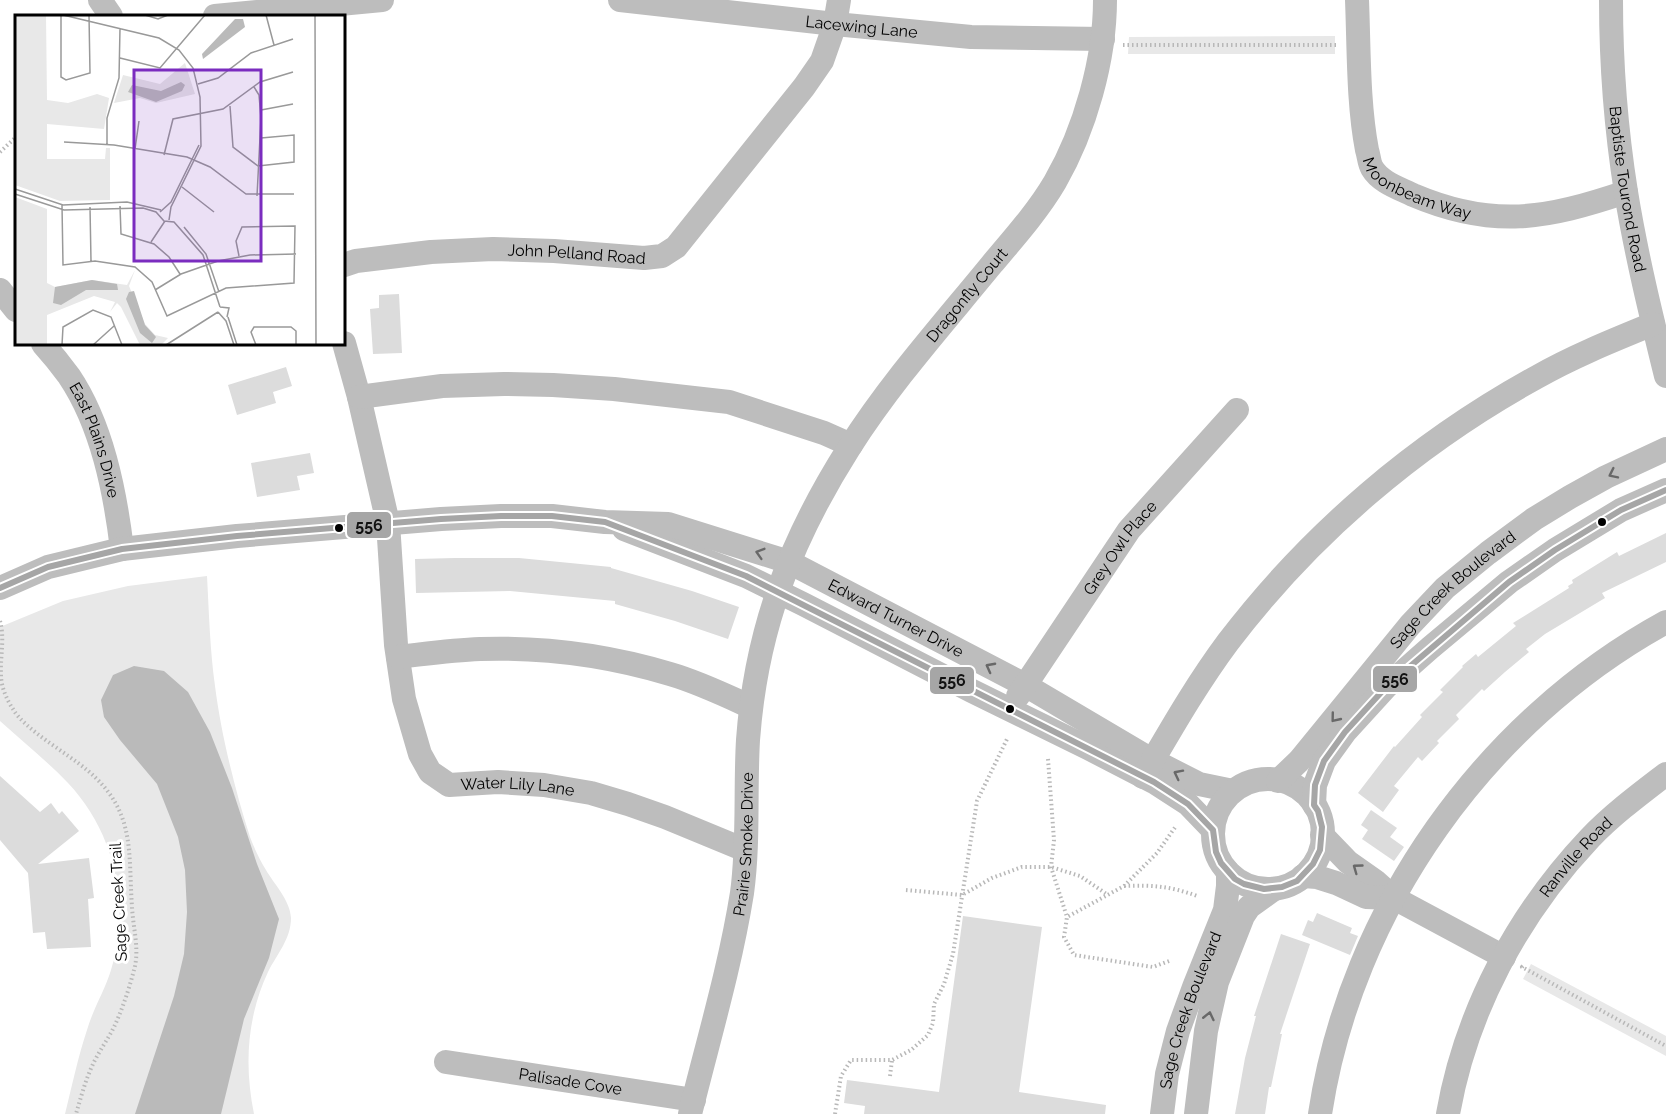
<svg xmlns="http://www.w3.org/2000/svg" width="1666" height="1114" viewBox="0 0 1666 1114" font-family="Raleway,sans-serif">
	<style>
		.green { fill: #e8e8e8 }
		.water { fill: #bababa }
		.building { fill: #dcdcdc }
		.lines { fill: none; stroke-linecap: round; stroke-linejoin: round }
		.path { stroke: #b8b8b8; stroke-width: 4; stroke-dasharray: 1.5 3; stroke-linecap: butt }
		.minor { stroke: #bdbdbd; stroke-width: 24 }
		.bus-1-casing { stroke: #fff; stroke-width: 10 }
		.bus-1 { stroke: #a6a6a6; stroke-width: 6 }
		.oneway { stroke: #686868 }
		.bus-dot { fill: #000; stroke: #fff; stroke-width: 2 }
		.labels { text-anchor: middle; stroke-width: 6; stroke-linejoin: round; paint-order: stroke }
		.street-label { font-size: 16px; fill: #000; stroke: #fff }
		.inset-road { fill: none; stroke: #999; stroke-width: 1.5 }
		.view { fill: #7b2cbf; fill-opacity: 0.15; stroke: #7b2cbf; stroke-width: 3 }
		.inset-edge { fill: none; stroke: #000; stroke-width: 3 }
		.line-badge { stroke: #fff; stroke-width: 2 }
		.pale-badge-label { font-size: 16px; text-anchor: middle; font-weight: bold; fill: #111 }
	</style>
	<rect width="100%" height="100%" fill="#fff"/>
	<g class="green">
		<polygon points="1335,36 1335,54 1128,54 1129,37"/>
		<path d="M207,576C209,613 210,650 215,686C221,734 235,790 250,837C254,848 260,860 266,870C274,884 290,900 291,918C291,939 277,954 268,972C247,1017 244,1065 254,1114H65C72,1086 78,1057 87,1030C93,1009 105,990 111,970C131,905 115,833 68,783C47,761 22,741 0,721V627L63,601L128,586Z"/>
		<polygon points="1531,964 1666,1036 1666,1056 1523,979"/>
	</g>
	<polygon class="water" points="134,666 164,671 188,692 210,732 232,788 257,864 279,919 269,958 244,1019 221,1114 135,1114 174,996 184,954 187,912 185,870 178,837 157,784 120,740 104,717 101,700 113,675"/>
	<g class="building">
		<polygon points="399,294 402,353 373,354 370,309 379,308 379,295"/>
		<polygon points="286,367 292,386 273,392 276,403 237,415 228,385"/>
		<polygon points="310,453 314,473 297,476 300,490 257,497 251,463"/>
		<polygon points="1666,533 1666,562 1602,593 1605,598 1545,634 1526,649 1529,652 1505,672 1484,691 1482,689 1456,715 1459,719 1437,741 1439,743 1422,761 1418,757 1394,786 1399,790 1383,812 1358,793 1394,746 1395,747 1422,717 1420,715 1443,692 1440,690 1463,667 1462,666 1476,654 1478,657 1516,626 1513,623 1569,588 1568,586 1573,583 1572,580 1617,552 1619,556"/>
		<polygon points="455,558 519,558 611,567 611,568 692,591 739,607 728,639 675,621 615,604 615,601 510,591 416,593 415,559"/>
		<polygon points="0,776 40,812 51,803 59,814 62,811 79,831 38,864 89,858 94,898 88,899 91,947 47,949 45,932 33,933 28,873 0,840"/>
		<polygon points="1371,810 1397,828 1390,837 1404,847 1394,861 1362,839 1368,830 1361,825"/>
		<polygon points="1317,913 1352,928 1350,933 1358,936 1350,955 1302,935 1308,920 1313,922"/>
		<polygon points="963,916 1042,927 1019,1092 1106,1105 1105,1114 864,1114 865,1106 844,1103 847,1080 939,1092"/>
		<polygon points="1281,934 1310,944 1280,1034 1282,1034 1271,1087 1269,1087 1265,1114 1235,1114 1245,1058 1256,1016 1254,1016"/>
	</g>
	<g class="lines">
		<g class="path">
			<polyline points="1123,45 1337,45"/>
			<polyline points="0,152 16,137"/>
			<path d="M0,621C5,639 0,656 1,675C1,687 7,700 13,709C25,730 67,753 87,770C136,811 128,850 132,907C133,927 139,947 135,966C130,986 123,1008 114,1027C108,1039 100,1050 94,1062C86,1078 81,1097 76,1114"/>
			<polyline points="1048,759 1054,840 1051,867 1067,917"/>
			<path d="M1124,886C1153,885 1170,886 1197,896"/>
			<polyline points="906,890 962,895 992,878 1022,867 1051,867 1080,876 1108,895"/>
			<polyline points="1169,961 1153,967 1074,955 1064,937 1067,917 1124,886 1157,853 1176,826"/>
			<polyline points="1523,966 1522,967 1666,1046"/>
			<polyline points="890,1076 892,1060"/>
			<polyline points="835,1114 841,1076 851,1060 892,1060 911,1050 928,1035 933,1023 934,1004 944,984 953,954 977,801 1008,737"/>
		</g>
		<g class="minor">
			<polyline points="100,0 111,16"/>
			<path id="s1" d="M620,0L835,24L971,37L1103,39"/>
			<path id="s2" d="M1357,0C1359,49 1358,103 1367,150C1369,156 1369,163 1372,168C1380,182 1399,188 1413,195C1493,229 1546,219 1626,192"/>
			<path id="s3" d="M1611,0C1611,64 1616,129 1626,192C1636,254 1651,315 1666,376"/>
			<polyline points="215,16 382,0"/>
			<path id="s4" d="M344,265L356,261L431,252L493,249L554,251L644,258L662,256L676,247L804,87L822,61L835,24L839,0"/>
			<polyline points="0,290 16,310"/>
			<path id="s5" d="M344,343L359,397L388,523L396,645L404,699L420,754L430,772L449,785L498,782L544,785L591,793L628,804L665,817L745,850"/>
			<path id="s6" d="M43,344C52,354 61,365 69,376C102,425 115,491 122,549"/>
			<polyline points="359,397 442,386 504,384 553,385 614,389 729,402 824,433 851,445"/>
			<polyline points="624,529 746,576 803,604 972,691 1088,748 1154,782 1188,804 1213,830"/>
			<path id="s7" d="M0,588L48,567L122,549L237,536L441,519L501,516H552L605,522L668,524L789,562L1025,685L1152,760L1199,784L1233,791"/>
			<path d="M398,657C425,654 452,650 480,649C543,647 610,656 670,674C698,682 725,695 751,707"/>
			<path id="s8" d="M1018,696L1129,530L1237,410"/>
			<path d="M1143,777C1170,731 1196,685 1228,642C1311,533 1417,443 1537,377C1574,356 1614,340 1653,324"/>
			<circle cx="1268" cy="834" r="55"/>
			<path id="s9" d="M1278,781L1299,761L1410,625L1445,588L1488,553L1534,519L1570,497L1606,477L1666,449"/>
			<polyline points="1314,805 1315,785 1324,761 1345,732 1387,686 1430,648 1509,582 1555,550 1621,510 1666,490"/>
			<polyline points="1322,835 1348,862 1375,881 1394,898 1504,957"/>
			<polyline points="1303,876 1317,877 1336,883 1366,897 1394,898"/>
			<path id="s10" d="M446,1062L694,1100"/>
			<path id="s11" d="M690,1114C708,1041 730,968 742,893C749,842 745,791 748,740C756,630 790,541 849,448C891,382 943,324 992,264C1014,238 1038,211 1055,182C1085,130 1105,59 1105,0"/>
			<path id="s12" d="M1162,1114L1167,1074L1178,1031L1194,987L1225,910L1228,886V872"/>
			<polyline points="1196,1114 1206,1031 1217,982 1243,916 1249,907 1274,889"/>
			<path d="M1320,1114C1351,909 1485,721 1666,622"/>
			<path id="s13" d="M1448,1114C1466,1011 1518,914 1590,838C1613,814 1640,794 1666,774"/>
		</g>
		<defs>
			<polyline id="bus-1" points="0,588 48,567 122,549 237,536 441,519 501,516 552,516 605,522 746,576 1154,782 1188,804 1213,830 1216,852 1221,863 1235,879 1244,884 1264,889 1282,887 1297,881 1313,864 1320,850 1322,827 1318,811 1314,805 1315,785 1324,761 1345,732 1387,686 1509,582 1555,550 1621,510 1666,490"/>
		</defs>
		<use href="#bus-1" class="bus-1-casing"/>
		<use href="#bus-1" class="bus-1"/>
	</g>
	<defs><path id="oneway-chevron" d="M-2-3.5L2.5 0L-2 3.5" fill="none" stroke-width="1.6" stroke-linecap="round" stroke-linejoin="round" transform="scale(1.5)"/></defs>
	<g class="oneway">
		<use href="#oneway-chevron" transform="translate(1613 474) rotate(154)"/>
		<use href="#oneway-chevron" transform="translate(760 553) rotate(-163)"/>
		<use href="#oneway-chevron" transform="translate(990 667) rotate(-152)"/>
		<use href="#oneway-chevron" transform="translate(1335 718) rotate(129)"/>
		<use href="#oneway-chevron" transform="translate(1178 774) rotate(-153)"/>
		<use href="#oneway-chevron" transform="translate(1357 868) rotate(-144)"/>
		<use href="#oneway-chevron" transform="translate(1209 1016) rotate(-77)"/>
	</g>
	<g class="bus-dot">
		<circle cx="1602" cy="522" r="5"/>
		<circle cx="339" cy="528" r="5"/>
		<circle cx="1010" cy="709" r="5"/>
	</g>
	<g class="labels">
		<g class="street-label">
			<text dy="6" stroke="none"><textPath href="#s1" startOffset="243">Lacewing Lane</textPath></text>
			<text dy="6" stroke="none"><textPath href="#s2" startOffset="219">Moonbeam Way</textPath></text>
			<text dy="6" stroke="none"><textPath href="#s3" startOffset="190">Baptiste Tourond Road</textPath></text>
			<text dy="6" stroke="none"><textPath href="#s4" startOffset="234">John Pelland Road</textPath></text>
			<text dy="6" stroke="none"><textPath href="#s11" startOffset="886">Dragonfly Court</textPath></text>
			<text dy="6" stroke="none"><textPath href="#s6" startOffset="111">East Plains Drive</textPath></text>
			<text dy="6" stroke="none"><textPath href="#s8" startOffset="180">Grey Owl Place</textPath></text>
			<text dy="6" stroke="none"><textPath href="#s9" startOffset="260">Sage Creek Boulevard</textPath></text>
			<text dy="6" stroke="none"><textPath href="#s7" startOffset="924">Edward Turner Drive</textPath></text>
			<text dy="6" stroke="none"><textPath href="#s5" startOffset="532">Water Lily Lane</textPath></text>
			<text dy="6" stroke="none"><textPath href="#s11" startOffset="276">Prairie Smoke Drive</textPath></text>
			<text dy="6" stroke="none"><textPath href="#s13" startOffset="291">Ranville Road</textPath></text>
			<text transform="translate(118 902) rotate(-93)" y="6">Sage Creek Trail</text>
			<text dy="6" stroke="none"><textPath href="#s12" startOffset="108">Sage Creek Boulevard</textPath></text>
			<text dy="6" stroke="none"><textPath href="#s10" startOffset="126">Palisade Cove</textPath></text>
		</g>
	</g>
	<g transform="translate(15 15)">
		<rect width="330" height="330" fill="#fff"/>
		<path d="M0,0H31L32,85L53,88L82,79L94,83L89,114L32,109V144H90L91,133H95V185L45,186L0,170ZM170,48L180,79L141,88L125,83L99,88L108,60L145,69ZM0,182L32,194V268L40,272L77,265L112,270L120,255L114,271L130,309L140,320L153,323L146,330H125L106,292L102,288L95,297L100,287L79,281L32,300V330H0Z" fill="#e8e8e8"/>
		<path d="M220,4H228L230,12L188,44L187,39ZM166,67L170,70L167,76L141,87L113,77L117,70L146,76ZM77,265L102,269L103,275H71L46,290L38,288L40,272ZM119,276L130,310L141,322L137,328L125,318L111,284L114,277Z" fill="#bababa"/>
		<path class="inset-road" d="M46,0V62L51,65L75,58L74,0M48,0L144,23L164,35L178,53L185,82L186,131L156,192L154,205M130,0L143,4L153,0M251,0L259,30M300,0L301,330M105,43L145,53L190,0M183,69L203,63L236,38L278,24M239,72L244,80L246,103L242,181M215,91L218,132L243,151L279,147V120L246,123M246,95L278,89M49,127L99,130L172,142L195,152L231,179H279M92,130V103L104,63L105,13M120,134L124,106M149,140L158,104L208,94L245,67L278,57M167,172L199,197M0,174L48,190L112,187L146,195M0,179L49,195L128,193L141,197L149,206L159,207L188,240L205,292M47,190L48,250L80,246L120,252L137,267L152,301L211,273L279,268L280,211L227,212L221,226L224,241M105,191L106,219L139,229L154,242L165,259M75,192L76,246M145,197L156,187L184,130M169,212L191,239L204,277M136,227L150,206M140,275L166,259L203,246L235,240L281,239M205,292L214,293L212,302M203,297L211,306L219,330M213,302L222,330M47,330L48,312L78,295L96,302L107,330M78,330L99,311M151,330L203,297M241,330L236,317L239,312H276L281,316V330"/>
		<path class="view" d="M119,55H246V246H119Z"/>
		<rect width="330" height="330" class="inset-edge"/>
	</g>
	<g class="line-badge">
		<rect x="346" y="511" width="46" height="28" rx="6" fill="#a6a6a6"/>
		<rect x="1372" y="665" width="46" height="28" rx="6" fill="#a6a6a6"/>
		<rect x="929" y="666" width="46" height="29" rx="6" fill="#a6a6a6"/>
	</g>
	<g class="pale-badge-label">
		<text x="369" y="531">556</text>
		<text x="1395" y="685">556</text>
		<text x="952" y="686">556</text>
	</g>
</svg>
